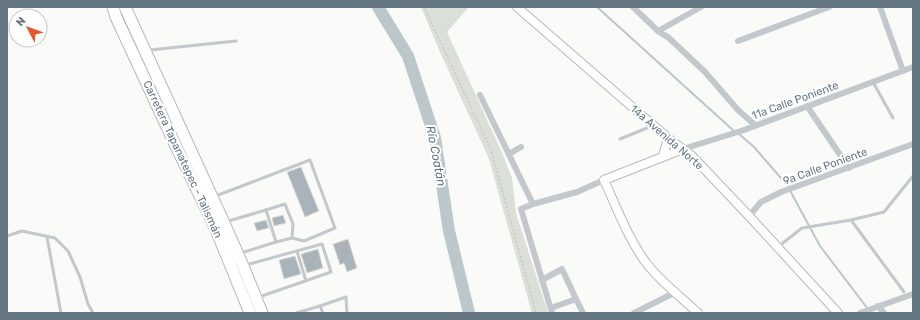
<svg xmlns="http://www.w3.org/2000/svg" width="920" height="320" viewBox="0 0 920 320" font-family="Rubik,sans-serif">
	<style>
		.green { fill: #dadfd7 }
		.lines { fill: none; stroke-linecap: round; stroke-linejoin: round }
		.stream { stroke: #bbc7cb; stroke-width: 2 }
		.river { stroke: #bbc7cb; stroke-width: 12 }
		.building { fill: #aab3b9; stroke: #dcdcda }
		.secondary-casing { stroke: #b3babf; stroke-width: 10 }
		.highway-casing { stroke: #b4b9bd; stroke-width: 13 }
		.path { stroke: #bbbfc2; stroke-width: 1; stroke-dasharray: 2 2; stroke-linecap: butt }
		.lane { stroke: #c3c8cc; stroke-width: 3 }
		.street { stroke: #c3c8cc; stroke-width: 6 }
		.secondary { stroke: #fff; stroke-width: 8 }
		.highway { stroke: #fff; stroke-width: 11 }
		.labels { text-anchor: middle; stroke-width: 4; stroke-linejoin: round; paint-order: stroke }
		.street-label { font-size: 11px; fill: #657683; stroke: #fff }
		.water-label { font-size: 12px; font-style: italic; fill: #60757c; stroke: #fff }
	</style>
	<rect width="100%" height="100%" fill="#fafaf8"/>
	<polygon class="green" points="421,7 469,7 447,32 503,155 512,178 516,213 548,313 532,313 489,159 440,52"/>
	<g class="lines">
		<g class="stream">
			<polyline points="597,7 734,131"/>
			<polyline points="738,133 754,147 787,185 820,246 871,313"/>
		</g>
		<polyline class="river" points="378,7 408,56 435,138 449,231 469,313"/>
	</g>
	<g class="building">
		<polygon points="301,167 319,211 305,217 287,172"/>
		<polygon points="283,215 286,223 274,226 272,218"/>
		<polygon points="266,220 269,228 257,231 254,223"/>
		<polygon points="348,239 357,268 347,272 344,263 340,265 333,244"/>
		<polygon points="318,249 323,268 307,273 301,254"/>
		<polygon points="295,256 301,274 284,279 279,260"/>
	</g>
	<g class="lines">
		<defs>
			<g id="secondary">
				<polyline points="517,7 668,138 692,156 749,216 838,313"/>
				<path d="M683,149L604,180C617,208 628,239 647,264C661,282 682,298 698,313"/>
				<polyline points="663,156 668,138"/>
			</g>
			<g id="highway">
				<polyline points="113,7 116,17 174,142 215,227 250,313"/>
				<polyline points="125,7 224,223 243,266 262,313"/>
			</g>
		</defs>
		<use href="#secondary" class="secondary-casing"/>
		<use href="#highway" class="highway-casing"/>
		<polyline class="path" points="424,7 491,150 536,313"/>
		<g class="lane">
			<polyline points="136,56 150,50 236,41"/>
			<polyline points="873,82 893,118"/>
			<polyline points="620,139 652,126"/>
			<polyline points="213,197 310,160 335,228 304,241 292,238 276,242"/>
			<polyline points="266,210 285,204 293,224 292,238"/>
			<polyline points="851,220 904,292"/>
			<polyline points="225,222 266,210 276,242 241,253"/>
			<polyline points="7,236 22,231 55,238 68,251 80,277 88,304 93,313"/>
			<polyline points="47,237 61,313"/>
			<polyline points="779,246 802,228 851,220 884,212 913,176"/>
			<polyline points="297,251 306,281"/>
			<polyline points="246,265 322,244 331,272 259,297"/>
			<polyline points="320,306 346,297 347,313"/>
			<polyline points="296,313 320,306 323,313"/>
		</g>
		<g class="street">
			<polyline points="633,7 658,31 669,38 705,72 738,110 755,125"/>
			<polyline points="880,7 903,71"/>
			<polyline points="658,31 701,7"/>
			<polyline points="738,41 829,7"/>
			<polyline points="480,95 533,204"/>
			<polyline points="807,106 849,168"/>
			<polyline points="683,149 744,130 913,67"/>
			<polyline points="509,154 521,147"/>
			<polyline points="749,216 761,202 781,192 913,144"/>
			<polyline points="542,280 562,269 576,299 583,313"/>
			<polyline points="878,306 884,313"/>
			<polyline points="551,308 576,299"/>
			<polyline points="552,313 521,209 533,204 577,192 604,180"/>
			<polyline points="634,313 676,292"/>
			<polyline points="860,313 913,294"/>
		</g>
		<use href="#secondary" class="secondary"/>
		<use href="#highway" class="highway"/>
	</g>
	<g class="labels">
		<g class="street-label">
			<text transform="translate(795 100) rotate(-20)" y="4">11a Calle Poniente</text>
			<text transform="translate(667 137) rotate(41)" y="4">14a Avenida Norte</text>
			<text transform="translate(183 159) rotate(65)" y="4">Carretera Tapanatepec - Talismán</text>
			<text transform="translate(825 166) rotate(-20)" y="4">9a Calle Poniente</text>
		</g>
		<g class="water-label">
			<text transform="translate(436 156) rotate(79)" y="4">Río Coatán</text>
		</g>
	</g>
	<rect width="920" height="320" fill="none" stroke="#657683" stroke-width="16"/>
	<g transform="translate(28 28) rotate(311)"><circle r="19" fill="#ffffff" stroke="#c1c8cd"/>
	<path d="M0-3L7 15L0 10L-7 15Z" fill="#e4572e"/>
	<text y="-6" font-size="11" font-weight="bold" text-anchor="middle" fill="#657683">N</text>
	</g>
</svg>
